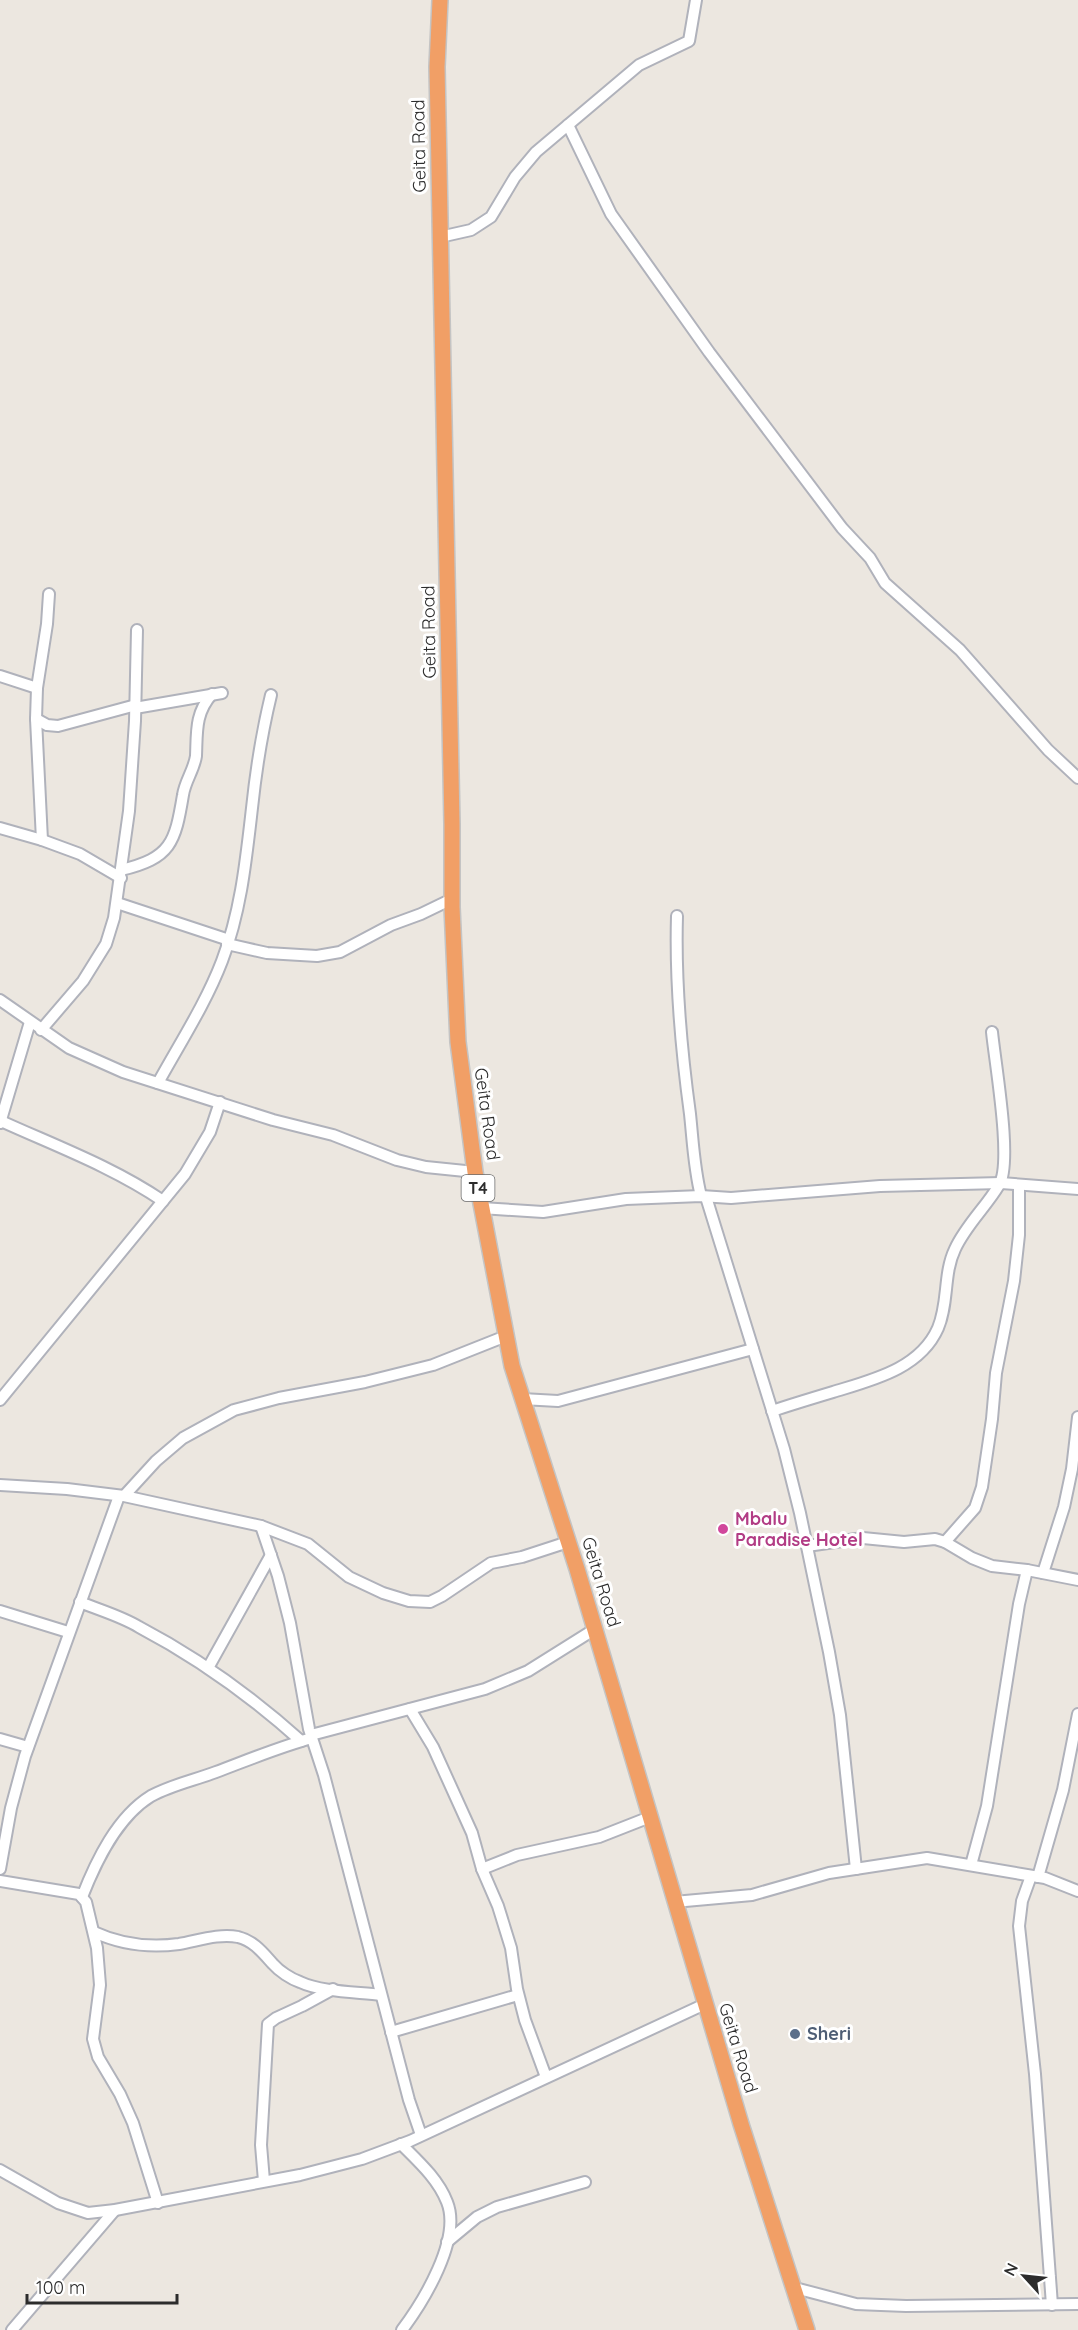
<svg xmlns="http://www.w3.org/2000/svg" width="1078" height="2330" viewBox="0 0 1078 2330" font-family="Quicksand,sans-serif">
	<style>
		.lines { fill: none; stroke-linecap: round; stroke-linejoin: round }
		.minor-casing { stroke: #b0b2bb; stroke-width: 14 }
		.highway-casing { stroke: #c4c4c4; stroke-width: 18 }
		.minor { stroke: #fff; stroke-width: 10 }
		.highway { stroke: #f19f66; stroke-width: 15 }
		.hotel-dot { fill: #d1479c; stroke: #fff; stroke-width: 2 }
		.service-dot { fill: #5c6f8a; stroke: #fff; stroke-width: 2 }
		.labels { text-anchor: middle; stroke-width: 6; stroke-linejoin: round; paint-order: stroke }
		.shield { fill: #fff; stroke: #6b6b6b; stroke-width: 1.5 }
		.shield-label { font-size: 16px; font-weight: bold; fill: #2c2c2c }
		.street-label { font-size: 18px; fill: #2c2c2c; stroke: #fff }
		.hotel-label { font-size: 18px; font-weight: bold; fill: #b23c85; stroke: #fff; text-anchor: start }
		.service-label { font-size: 18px; font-weight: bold; fill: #4e5e75; stroke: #fff; text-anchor: start }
	</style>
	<rect width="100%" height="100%" fill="#ece7e0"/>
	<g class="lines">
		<defs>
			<g id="minor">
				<polyline points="568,125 611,214 709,352 842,528 870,558 885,583 960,650 1048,750 1078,778"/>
				<polyline points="440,237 471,230 491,217 515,177 536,152 639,65 689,41 696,0"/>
				<polyline points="0,676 37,688"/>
				<polyline points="135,708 222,693"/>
				<polyline points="36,719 47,725 58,726 136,705"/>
				<polyline points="0,828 42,840 80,854 121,878"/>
				<polyline points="42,840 36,719 37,688 47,624 49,594"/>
				<path d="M121,870C171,858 175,843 183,795C185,781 194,770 196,756C197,732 195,713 212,694"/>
				<polyline points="117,903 229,940"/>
				<path d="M677,916C675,983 681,1048 690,1114C693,1142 694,1169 701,1196"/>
				<polyline points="227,944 267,953 317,956 340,952 391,925 421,914 452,899"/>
				<polyline points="0,1000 69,1048 123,1072 273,1120 333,1135 397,1160 426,1167 475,1172"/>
				<polyline points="41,1030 83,981 106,944 114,918 129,811 135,721 137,630"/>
				<path d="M158,1083C180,1043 206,1003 222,961C241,911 246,860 252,808C256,770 262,732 271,695"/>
				<path d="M1,1121C56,1146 113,1167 163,1201"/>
				<polyline points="0,1123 30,1022"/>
				<polyline points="706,1197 784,1449 800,1513 829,1652 840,1715 856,1869"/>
				<polyline points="481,1208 543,1212 626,1199 701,1196 731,1198 880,1186 1001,1183 1078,1189"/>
				<polyline points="522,1399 558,1401 753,1349"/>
				<polyline points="0,1400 185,1174 210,1132 220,1102"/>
				<path d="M772,1411C793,1404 813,1398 833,1392C872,1380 920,1369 938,1328C949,1302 943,1274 955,1249C966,1225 986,1207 999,1185C1013,1163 995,1063 992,1032"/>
				<polyline points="0,1485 67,1489 124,1496 261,1526 308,1544 349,1577 383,1593 409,1601 430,1602 442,1596 491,1563 522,1557 568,1542"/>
				<polyline points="124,1496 156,1461 183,1438 234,1410 279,1398 365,1382 433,1365 506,1336"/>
				<polyline points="261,1526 278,1576 290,1623 309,1729 324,1775 409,2100 421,2135"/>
				<polyline points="945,1542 975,1508 982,1487 992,1419 996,1373 1014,1281 1019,1235 1019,1185"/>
				<polyline points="807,1546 863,1538 904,1542 935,1539 945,1542 972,1558 992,1566 1027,1570 1078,1580"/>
				<polyline points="1043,1573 1064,1507 1072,1469 1078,1417"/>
				<path d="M80,1602C99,1610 121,1616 139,1627C198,1658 252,1697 301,1741"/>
				<polyline points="0,1611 68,1632"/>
				<polyline points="208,1668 271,1555"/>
				<polyline points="410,1709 433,1747 472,1833 482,1869 498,1906 511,1948 517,1989 525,2020 546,2077"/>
				<polyline points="311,1735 485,1689 528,1671 595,1629"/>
				<polyline points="0,1739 28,1747"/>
				<polyline points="971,1865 987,1806 1019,1604 1027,1570"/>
				<polyline points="0,1869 11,1808 25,1756 119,1496"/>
				<polyline points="482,1869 517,1855 599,1837 650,1817"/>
				<polyline points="1031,1876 1022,1901 1019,1926 1035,2074 1052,2305"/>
				<polyline points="1038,1877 1063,1790 1078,1714"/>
				<polyline points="0,1881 79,1894 86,1902 97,1948 100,1985 93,2039 98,2057 120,2094 133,2123 158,2203"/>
				<path d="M82,1897C96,1861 117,1817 151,1796C171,1785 195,1780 216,1772C248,1760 279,1747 312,1738"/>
				<polyline points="674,1902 752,1895 829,1873 927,1858 1045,1878 1078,1891"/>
				<path d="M94,1932C122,1945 149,1948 179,1944C197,1941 219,1933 238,1937C254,1941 263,1953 273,1964C279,1971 291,1979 300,1982C321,1992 357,1992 381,1995"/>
				<polyline points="391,2032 518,1995"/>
				<path d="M401,2144C419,2162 438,2179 447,2202C462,2239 423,2302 402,2330"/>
				<polyline points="0,2170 58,2203 88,2213 115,2210 300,2175 362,2159 410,2141 705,2004"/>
				<polyline points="264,2181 261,2145 268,2024 276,2018 302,2006 333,1989"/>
				<polyline points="447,2242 477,2217 497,2207 585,2182"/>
				<polyline points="795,2288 856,2304 906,2306 1078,2304"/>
				<polyline points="12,2330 115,2210"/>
			</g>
			<polyline id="highway" points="440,0 437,67 452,824 452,907 458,1042 475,1172 512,1366 577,1569 741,2124 807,2330"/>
		</defs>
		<use href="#minor" class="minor-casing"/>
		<use href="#highway" class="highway-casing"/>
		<use href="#minor" class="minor"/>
		<use href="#highway" class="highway"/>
	</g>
	<circle class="hotel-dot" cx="723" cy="1529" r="6"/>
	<circle class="service-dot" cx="795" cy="2034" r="6"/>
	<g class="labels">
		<rect class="shield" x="461.5" y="1175" width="33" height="26" rx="4.5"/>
		<g class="shield-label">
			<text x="478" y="1194">T4</text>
		</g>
		<g class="street-label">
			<text transform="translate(419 146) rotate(-91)" y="6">Geita Road</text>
			<text transform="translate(429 632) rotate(-91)" y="6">Geita Road</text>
			<text transform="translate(487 1114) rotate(82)" y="6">Geita Road</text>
			<text transform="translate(601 1582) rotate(73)" y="6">Geita Road</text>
			<text transform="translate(738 2048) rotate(73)" y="6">Geita Road</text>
		</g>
		<g class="hotel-label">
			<text x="735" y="1525">Mbalu<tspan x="735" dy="21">Paradise Hotel</tspan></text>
		</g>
		<g class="service-label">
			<text x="807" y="2040">Sheri</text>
		</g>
	</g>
	<g transform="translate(1024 2276) rotate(297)" stroke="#ffffff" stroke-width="4.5" paint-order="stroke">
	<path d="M0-4.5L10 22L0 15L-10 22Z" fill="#2c2c2c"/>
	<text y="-9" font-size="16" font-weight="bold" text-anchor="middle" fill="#2c2c2c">N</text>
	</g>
	<path d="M27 2294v9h150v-9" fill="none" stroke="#2c2c2c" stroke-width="3"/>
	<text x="36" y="2294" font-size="18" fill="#2c2c2c" stroke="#ffffff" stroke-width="4.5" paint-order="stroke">100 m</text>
</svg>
